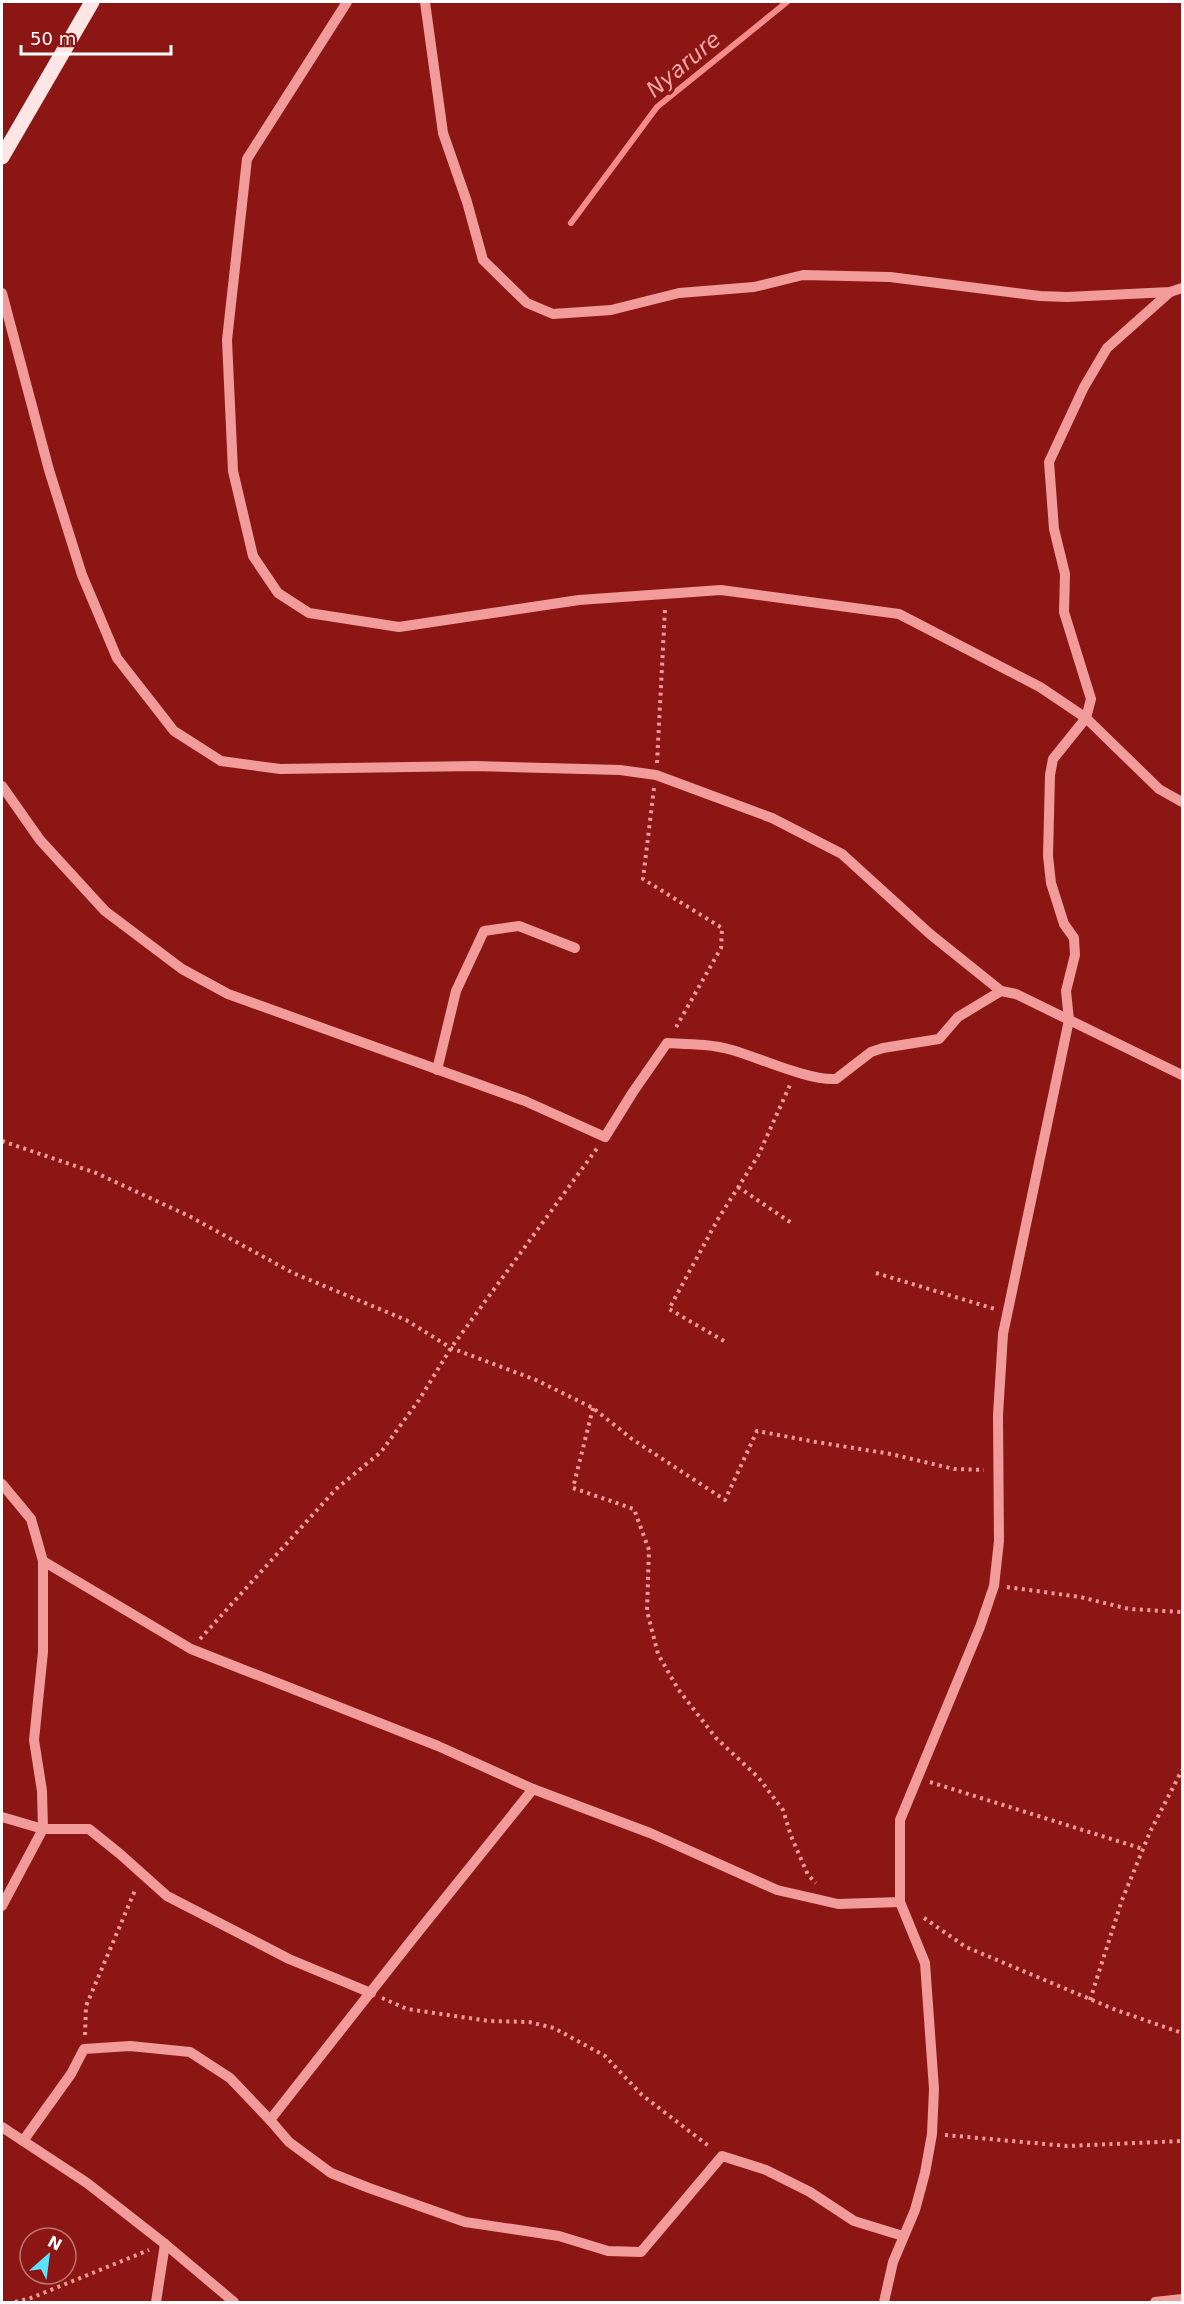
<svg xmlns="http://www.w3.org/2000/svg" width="1184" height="2304" viewBox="0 0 1184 2304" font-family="'DejaVu Sans',sans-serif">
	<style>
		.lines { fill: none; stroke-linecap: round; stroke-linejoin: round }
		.stream { stroke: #f48c8c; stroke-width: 6 }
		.path { stroke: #f19b9a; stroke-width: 4; stroke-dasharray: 3 4.5; stroke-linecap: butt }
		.minor { stroke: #f19b9a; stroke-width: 10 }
		.major { stroke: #ffe6e4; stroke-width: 15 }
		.labels { text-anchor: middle; stroke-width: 6; stroke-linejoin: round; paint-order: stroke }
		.water-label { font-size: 22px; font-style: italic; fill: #f8a6a6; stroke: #8b1613 }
	</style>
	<rect width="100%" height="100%" fill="#8b1613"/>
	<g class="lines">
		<polyline class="stream" points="571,223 657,107 787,2"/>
		<g class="path">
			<polyline points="657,763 665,609"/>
			<polyline points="654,788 643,879 722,928 721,948 675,1029"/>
			<polyline points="2,1141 96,1173 189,1216 293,1273 406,1320 451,1348 536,1380 593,1408 632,1439 725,1500 757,1431 816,1442 891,1454 954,1469 984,1470"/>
			<polyline points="738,1187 793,1224"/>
			<polyline points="876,1273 995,1309"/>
			<polyline points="724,1341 669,1309 718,1219 758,1156 790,1085"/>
			<polyline points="593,1408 573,1488 634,1509 649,1550 647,1611 658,1654 678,1689 716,1738 758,1777 783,1810 791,1836 808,1875 816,1883"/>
			<polyline points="1007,1587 1080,1597 1129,1609 1182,1612"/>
			<polyline points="200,1639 336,1489 381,1452 419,1400 451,1348 598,1147"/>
			<polyline points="930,1782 1143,1849"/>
			<polyline points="924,1918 966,1947 1116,2010 1182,2033"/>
			<polyline points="382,1998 407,2009 489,2021 529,2022 554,2028 605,2056 642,2095 710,2147"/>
			<polyline points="1090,2000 1122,1900 1150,1832 1182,1770"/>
			<polyline points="85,2035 86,2006 136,1888"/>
			<polyline points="945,2135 1067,2146 1182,2141"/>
			<polyline points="15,2302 31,2298 149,2250"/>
		</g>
		<g class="minor">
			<polyline points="347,2 247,159 227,340 233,471 253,556 278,593 309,613 399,627 579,600 721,590 899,614 1040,687 1086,718 1159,789 1182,802"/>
			<polyline points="425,2 443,133 467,202 483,260 527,303 553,314 611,310 679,293 754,287 803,275 890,277 1040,296 1067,297 1170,292 1182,288"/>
			<polyline points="2,293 49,470 82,575 117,658 174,731 221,761 280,769 475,766 620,770 656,775 772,818 842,854 930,934 1001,991"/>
			<path d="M2,786L40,840L105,911L182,969L228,994L525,1101L605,1137L633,1092L667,1043C689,1044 711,1044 732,1050C760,1058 809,1081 836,1079L871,1052L883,1048L939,1039L958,1017L1001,991L1016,994L1182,1075"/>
			<polyline points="437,1070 456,991 484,931 519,926 575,948"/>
			<polyline points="2,1484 31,1519 43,1561 191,1649 438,1746 533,1789 650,1833 777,1890 838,1904 900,1902"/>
			<polyline points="533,1789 410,1942 270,2120 289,2142 331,2173 369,2188 465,2222 559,2236 608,2251 641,2252 722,2156 766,2170 810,2192 854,2221 903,2236"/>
			<polyline points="2,1817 43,1829 89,1829 120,1854 167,1896 289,1959 371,1993"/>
			<polyline points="2,1906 43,1829 42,1791 34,1740 43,1652 43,1561"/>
			<polyline points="2,2127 87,2183 165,2244 234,2302"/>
			<polyline points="23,2141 71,2074 84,2049 130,2046 190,2052 230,2078 270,2120"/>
			<polyline points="156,2302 165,2244"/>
			<polyline points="884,2302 893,2262 915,2210 925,2173 932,2134 934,2089 925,1963 900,1902 900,1820 980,1627 994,1586 999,1541 998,1415 1003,1334 1069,1020 1066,991 1075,955 1074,938 1064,924 1051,883 1048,856 1050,775 1053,759 1086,718 1091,699 1064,612 1065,574 1054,529 1049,462 1084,387 1107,348 1170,292"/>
			<polyline points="1155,2302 1182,2299"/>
		</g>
		<polyline class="major" points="2,157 92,2"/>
	</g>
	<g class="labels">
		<g class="water-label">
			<text transform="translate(683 64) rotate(-40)" y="8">Nyarure</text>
		</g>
	</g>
	<rect width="1184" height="2304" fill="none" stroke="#ffffff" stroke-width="6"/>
	<g transform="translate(48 2256) rotate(28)"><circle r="28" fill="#8b1613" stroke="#b97371" stroke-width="1.5"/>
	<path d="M0-4.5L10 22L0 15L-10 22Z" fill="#5ae2ff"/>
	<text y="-9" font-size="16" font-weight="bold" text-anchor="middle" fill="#ffffff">N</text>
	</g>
	<path d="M21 45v9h150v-9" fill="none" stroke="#ffffff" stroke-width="3"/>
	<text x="30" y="45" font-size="18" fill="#ffffff" stroke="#8b1613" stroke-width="4.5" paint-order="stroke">50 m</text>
</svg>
